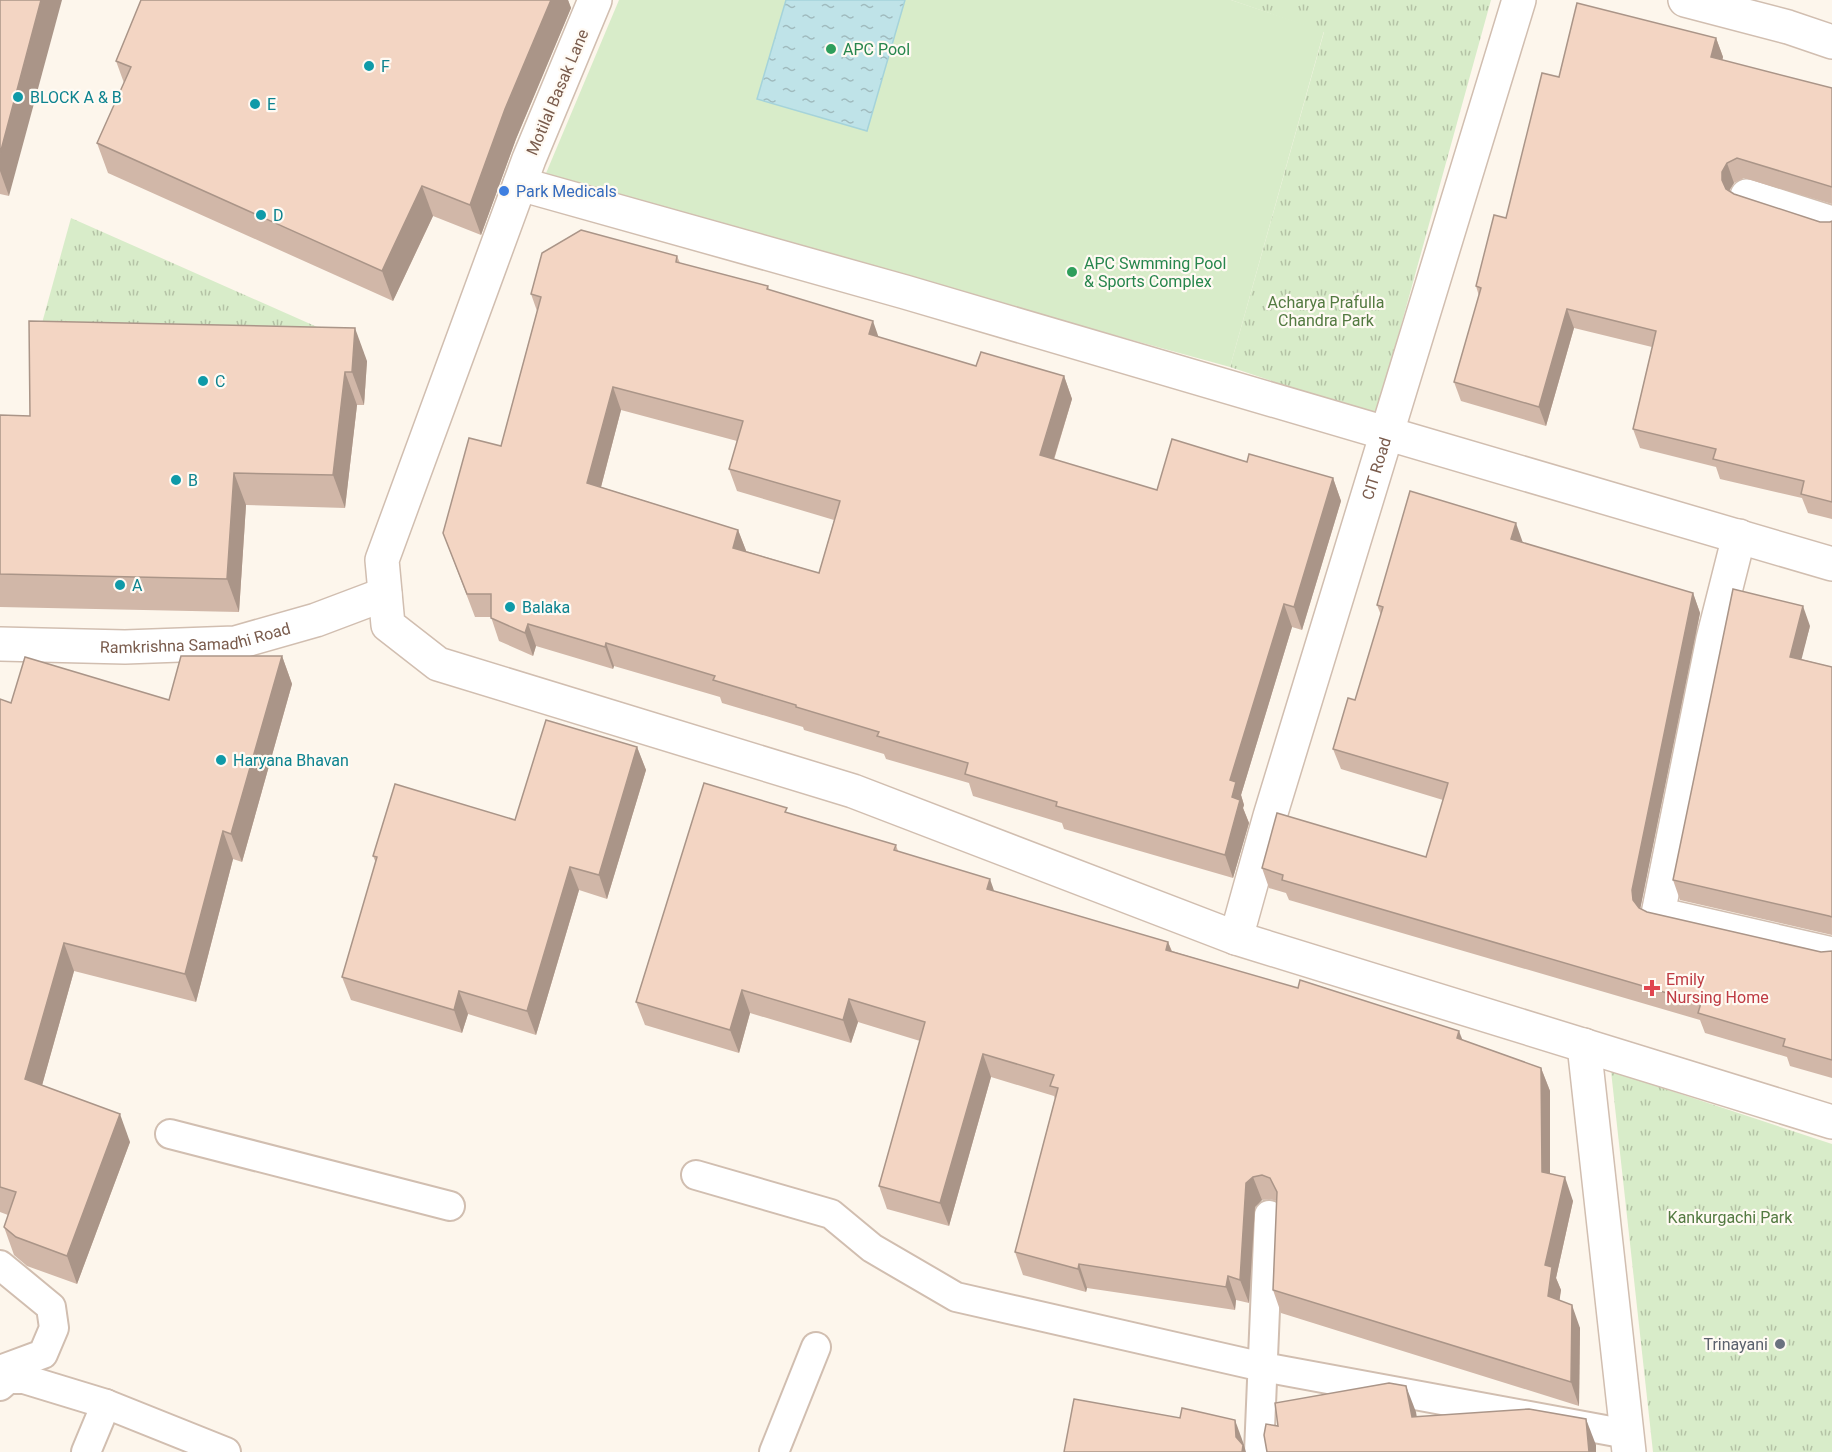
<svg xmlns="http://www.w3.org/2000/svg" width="1832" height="1452" viewBox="0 0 1832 1452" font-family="Roboto,sans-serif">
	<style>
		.grass { fill: url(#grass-tufts) }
		.pitch { fill: #d8ecc9 }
		.water { fill: url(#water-ripples); stroke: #a5d3da; stroke-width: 1.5 }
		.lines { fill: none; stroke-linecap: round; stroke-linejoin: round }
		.service-casing { stroke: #d1beb0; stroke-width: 32 }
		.minor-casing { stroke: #d1beb0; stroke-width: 36 }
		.service { stroke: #fff; stroke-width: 28 }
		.minor { stroke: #fff; stroke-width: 33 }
		.wall { fill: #d1b7a8; fill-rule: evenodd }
		.shaded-wall { fill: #aa9588 }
		.building { fill: #f3d5c3; stroke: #aa9588; stroke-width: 1.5; fill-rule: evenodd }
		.leisure-dot { fill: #2e9e5b; stroke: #fffaf3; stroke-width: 2 }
		.culture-dot { fill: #0f9aa8; stroke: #fffaf3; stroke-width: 2 }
		.shop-dot { fill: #3f7fe0; stroke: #fffaf3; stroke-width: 2 }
		.health-dot { fill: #e0444e; stroke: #fffaf3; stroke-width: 2 }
		.worship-dot { fill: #6b7280; stroke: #fffaf3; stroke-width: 2 }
		.labels { text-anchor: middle; stroke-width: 4.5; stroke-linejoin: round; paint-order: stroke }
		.leisure-label { font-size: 16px; fill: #27864d; stroke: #fffaf3; text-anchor: start }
		.culture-label { font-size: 16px; fill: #0d838f; stroke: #fffaf3; text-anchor: start }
		.street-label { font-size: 16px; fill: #7a5c4d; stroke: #fffaf3 }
		.shop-label { font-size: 16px; fill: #366cbe; stroke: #fffaf3; text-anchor: start }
		.park-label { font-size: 16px; fill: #537a41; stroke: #fffaf3 }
		.health-label { font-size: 16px; fill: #be3a42; stroke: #fffaf3; text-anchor: start }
		.worship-label { font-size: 16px; fill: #5b616d; stroke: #fffaf3; text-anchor: end }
	</style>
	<defs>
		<pattern id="grass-tufts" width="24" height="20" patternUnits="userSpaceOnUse" patternTransform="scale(1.5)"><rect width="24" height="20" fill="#d8ecc9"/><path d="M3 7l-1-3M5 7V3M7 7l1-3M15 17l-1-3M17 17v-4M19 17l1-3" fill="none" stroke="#b4c2a5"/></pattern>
		<pattern id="water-ripples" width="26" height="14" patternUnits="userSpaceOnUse" patternTransform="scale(1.5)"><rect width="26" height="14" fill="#bfe3e8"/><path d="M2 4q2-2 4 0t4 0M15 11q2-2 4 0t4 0" fill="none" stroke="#a0bbbe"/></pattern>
	</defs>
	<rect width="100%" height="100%" fill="#fdf6ec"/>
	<g class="grass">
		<polygon points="1231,0 1491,0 1376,416 1230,367 1324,32"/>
		<polygon points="71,218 342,338 39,334"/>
		<polygon points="1611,1071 1832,1144 1832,1452 1653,1452"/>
	</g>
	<polygon class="pitch" points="619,0 1231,0 1324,31 1230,367 544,178"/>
	<polygon class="water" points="786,0 905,0 867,131 757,99"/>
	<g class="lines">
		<defs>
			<g id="service">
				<polyline points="170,1134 450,1206"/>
				<polyline points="696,1175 831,1214 872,1248 956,1297 1263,1367 1627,1434"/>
				<polyline points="0,1265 51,1307 54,1328 43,1354 0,1370"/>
				<polyline points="0,1386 8,1379 24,1379 106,1404 226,1452"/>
				<polyline points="86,1452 106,1404"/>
				<polyline points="774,1452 816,1347"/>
				<polyline points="1259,1452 1269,1215"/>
			</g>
			<g id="minor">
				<polyline points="595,0 529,159 382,560 388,625 438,664 853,791 1236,938 1832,1122"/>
				<polyline points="1685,0 1788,27 1832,42"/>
				<polyline points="520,184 905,292 1832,564"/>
				<polyline points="1747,196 1832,223"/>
				<polyline points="1739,536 1713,639 1658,914 1832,954"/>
				<path id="s1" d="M0,644L125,647L235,643L316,620L385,594"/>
				<path id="s2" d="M1236,938L1270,816L1519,0"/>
				<polyline points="1584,1045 1629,1452"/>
			</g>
		</defs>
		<use href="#service" class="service-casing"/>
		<use href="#minor" class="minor-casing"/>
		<use href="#service" class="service"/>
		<use href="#minor" class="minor"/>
	</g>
	<g class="wall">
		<polygon points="0,0 9,196 0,194"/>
		<polygon points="141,0 568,0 571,8 516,139 481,235 433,216 393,301 108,173 97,143 124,83 116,61"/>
		<polygon points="1716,38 1723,57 1722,60 1832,88 1832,204 1744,178 1734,183 1729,191 1734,194 1820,222 1830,222 1832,221 1832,519 1808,513 1802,498 1720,479 1716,467 1640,448 1633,429 1652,347 1574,328 1546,426 1461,401 1454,382 1479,296 1476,286 1506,218 1559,77"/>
		<path d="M677,256L680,263L768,286L769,290L879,337L976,366L1064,376L1072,399L1054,460L1157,490L1247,462L1333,478L1341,501L1302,630L1292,627L1241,795L1244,805L1243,808L1249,823L1233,878L1064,829L1062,823L973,796L969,783L886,759L884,754L804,730L803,727L722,703L720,697L614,666L613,669L536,646L533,656L499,641L491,617H475L443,533L501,446L537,311L531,294ZM621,410L737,441L729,469L737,491L834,520L819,573L746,551L738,530L601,487Z"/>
		<polygon points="367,361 364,405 357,405 345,508 246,505 239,612 0,607 0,415 30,416"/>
		<polygon points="1523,543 1693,593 1700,613 1640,909 1647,912 1821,952 1832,951 1832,1078 1790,1066 1787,1057 1705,1033 1700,1020 1289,900 1286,893 1269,888 1262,868 1426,857 1443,800 1341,769 1333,749 1355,700 1381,615 1377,605"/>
		<polygon points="1810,626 1801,659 1832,667 1832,935 1680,900 1673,880"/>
		<polygon points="282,656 292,684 242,862 233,859 196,1002 74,971 42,1085 130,1142 77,1284 27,1266 14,1255 4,1227 8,1215 0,1212 0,699 11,703 169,700"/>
		<polygon points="637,747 646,770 607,899 579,890 536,1035 468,1014 462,1033 351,1000 342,977 376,863 373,856 515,820"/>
		<polygon points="789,813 896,845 898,851 994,891 1168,942 1172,951 1463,1040 1541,1068 1550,1091 1550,1174 1573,1201 1556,1278 1561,1290 1559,1300 1580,1328 1579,1406 1281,1313 1273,1290 1277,1201 1270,1199 1262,1200 1255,1207 1249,1303 1236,1300 1235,1310 1087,1288 1086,1292 1023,1275 1015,1252 1055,1099 1054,1096 991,1077 949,1226 887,1209 879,1186 920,1041 858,1022 851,1043 750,1013 739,1053 645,1025 636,1002"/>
	</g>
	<g class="shaded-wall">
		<polygon points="41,0 62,0 9,196 0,171 0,154"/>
		<polygon points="551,0 568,0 571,8 516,139 481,235 470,205 505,109"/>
		<polygon points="1716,38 1723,57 1718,76 1711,57"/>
		<polygon points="1727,163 1734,183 1729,191 1729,199 1722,180 1722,172"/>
		<polygon points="422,186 433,216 393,301 382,271"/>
		<polygon points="1567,309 1574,328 1546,426 1539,407"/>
		<polygon points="873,321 881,344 869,334"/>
		<polygon points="355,328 367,361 364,405 352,372"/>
		<polygon points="345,372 357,405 345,508 333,475"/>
		<polygon points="1064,376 1072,399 1048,478 1040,455"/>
		<polygon points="613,387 621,410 596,506 587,483"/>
		<polygon points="234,473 246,505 239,612 227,579"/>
		<polygon points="1333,478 1341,501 1302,630 1294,607"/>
		<polygon points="1516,523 1523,543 1511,539"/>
		<polygon points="738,530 747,553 733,548"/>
		<polygon points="1693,593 1700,613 1640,910 1633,900 1632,890"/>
		<polygon points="1284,604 1292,627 1241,795 1244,805 1243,808 1249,823 1233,878 1225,855 1230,780"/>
		<polygon points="1803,606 1810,626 1797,677 1790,657"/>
		<polygon points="528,624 536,646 533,656 525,633"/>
		<polygon points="606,643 614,666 613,669 605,647"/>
		<polygon points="282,656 292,684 242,862 231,834"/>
		<polygon points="637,747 646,770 607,899 599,875"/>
		<polygon points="223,831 233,859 196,1002 185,974"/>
		<polygon points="570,867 579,890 536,1035 527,1011"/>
		<polygon points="990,879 998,902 987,889"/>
		<polygon points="1168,942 1177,966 1166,950"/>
		<polygon points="64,943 74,971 36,1107 25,1079"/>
		<polygon points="742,990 750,1013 739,1053 730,1030"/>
		<polygon points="459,991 468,1014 462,1033 454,1010"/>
		<polygon points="849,999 858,1022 851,1043 843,1020"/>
		<polygon points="1459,1031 1468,1054 1457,1038"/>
		<polygon points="983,1054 991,1077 949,1226 940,1203"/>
		<polygon points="1541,1068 1550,1091 1550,1196 1542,1172"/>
		<polygon points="120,1114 130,1142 77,1284 67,1256"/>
		<polygon points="1253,1177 1262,1200 1255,1207 1249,1303 1240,1280 1246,1183"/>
		<polygon points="1565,1177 1573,1201 1556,1278 1561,1290 1557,1319 1548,1296 1545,1265"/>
		<polygon points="1079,1264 1087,1288 1086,1292 1078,1269"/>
		<polygon points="1228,1276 1236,1300 1235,1310 1226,1287"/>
		<polygon points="1572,1305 1580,1328 1579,1406 1571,1382"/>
		<polygon points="1406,1386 1416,1412 1421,1443 1412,1417"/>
		<polygon points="1586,1419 1596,1445 1596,1452 1589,1452"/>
		<polygon points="1235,1420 1243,1442 1246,1452 1242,1452 1236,1437"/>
	</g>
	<g class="building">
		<polygon points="0,0 41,0 0,154"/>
		<polygon points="141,0 551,0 505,109 470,205 422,186 382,271 97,143 131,67 116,61"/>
		<polygon points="1577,3 1716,38 1711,57 1832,88 1832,187 1737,158 1727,163 1722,172 1722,180 1726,189 1734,194 1820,222 1830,222 1832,221 1832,502 1801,494 1804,481 1713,459 1716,449 1633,429 1656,331 1567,309 1539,407 1454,382 1481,288 1476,286 1494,215 1506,218 1542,73 1559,77"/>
		<path d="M581,230L677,256L676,262L768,286L767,289L873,321L869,334L976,366L981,352L1064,376L1040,455L1157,490L1172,439L1247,462L1249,454L1333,478L1294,607L1284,604L1230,780L1236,782L1232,797L1240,800L1225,855L1056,806L1057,802L965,774L968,763L877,736L879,732L796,707V705L713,680L715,676L606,643L605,647L528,624L525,633L491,618V594H467L443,533L469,438L501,446L541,297L531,294L542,253ZM613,387L743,421L729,469L840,501L819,573L733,548L738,530L587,483Z"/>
		<polygon points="29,321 355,328 352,372 345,372 333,475 234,473 227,579 0,574 0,415 30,416"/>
		<polygon points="1410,491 1516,523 1511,539 1693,593 1632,890 1633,900 1639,908 1647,912 1821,952 1832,951 1832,1060 1783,1046 1785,1039 1698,1013 1701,1003 1282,880 1283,875 1262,868 1277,813 1426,857 1448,783 1333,749 1348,698 1355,700 1383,607 1377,605"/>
		<polygon points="1733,589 1803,606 1790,657 1832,667 1832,917 1829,916 1673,880"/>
		<polygon points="181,656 282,656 231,834 223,831 185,974 64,943 25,1079 120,1114 67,1256 16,1237 4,1227 16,1192 0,1187 0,699 11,703 25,657 169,700"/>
		<polygon points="546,720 637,747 599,875 570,867 527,1011 459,991 454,1010 342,977 377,857 373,856 395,784 515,820"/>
		<polygon points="704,783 787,808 785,812 896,845 894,850 990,879 987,889 1168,942 1166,950 1298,988 1300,980 1459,1031 1457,1038 1541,1068 1542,1172 1565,1177 1545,1265 1552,1267 1548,1296 1572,1305 1571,1382 1273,1290 1277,1192 1270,1178 1262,1175 1253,1177 1246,1183 1240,1280 1228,1276 1226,1287 1079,1264 1078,1269 1015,1252 1058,1088 1050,1086 1054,1075 983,1054 940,1203 879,1186 925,1022 849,999 843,1020 742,990 730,1030 636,1002"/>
		<polygon points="1389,1383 1406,1386 1412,1417 1529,1409 1586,1419 1589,1452 1267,1452 1264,1435 1266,1424 1278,1426 1275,1403"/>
		<polygon points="1074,1399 1180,1418 1182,1408 1235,1420 1236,1437 1243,1445 1242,1452 1064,1452"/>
	</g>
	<g class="leisure-dot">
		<circle cx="831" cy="49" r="6"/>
		<circle cx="1072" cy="272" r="6"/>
	</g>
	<g class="culture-dot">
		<circle cx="369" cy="66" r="6"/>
		<circle cx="18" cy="97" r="6"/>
		<circle cx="255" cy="104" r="6"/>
		<circle cx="261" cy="215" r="6"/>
		<circle cx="203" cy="381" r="6"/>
		<circle cx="176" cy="480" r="6"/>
		<circle cx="120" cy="585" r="6"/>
		<circle cx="510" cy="607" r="6"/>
		<circle cx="221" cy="760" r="6"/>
	</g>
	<circle class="shop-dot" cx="504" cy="191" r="6"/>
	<path class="health-dot" d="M1649 979h6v6h6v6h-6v6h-6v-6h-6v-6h6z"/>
	<circle class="worship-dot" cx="1780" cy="1344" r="6"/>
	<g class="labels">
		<g class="leisure-label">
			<text x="843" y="55">APC Pool</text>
			<text x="1084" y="269">APC Swmming Pool<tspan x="1084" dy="18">&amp; Sports Complex</tspan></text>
		</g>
		<g class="culture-label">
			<text x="381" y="72">F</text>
			<text x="30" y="103">BLOCK A &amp; B</text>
			<text x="267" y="110">E</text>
			<text x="273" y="221">D</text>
			<text x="215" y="387">C</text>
			<text x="188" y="486">B</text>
			<text x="132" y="591">A</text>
			<text x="522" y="613">Balaka</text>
			<text x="233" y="766">Haryana Bhavan</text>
		</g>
		<g class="street-label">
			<text transform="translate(557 92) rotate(-67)" y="6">Motilal Basak Lane</text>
			<text dy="6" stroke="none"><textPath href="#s2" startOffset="490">CIT Road</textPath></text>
			<text dy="6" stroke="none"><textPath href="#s1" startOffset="196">Ramkrishna Samadhi Road</textPath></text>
		</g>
		<g class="shop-label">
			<text x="516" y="197">Park Medicals</text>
		</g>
		<g class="park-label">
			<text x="1326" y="308">Acharya Prafulla<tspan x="1326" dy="18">Chandra Park</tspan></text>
			<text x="1730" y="1223">Kankurgachi Park</text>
		</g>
		<g class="health-label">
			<text x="1666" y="985">Emily<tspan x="1666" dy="18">Nursing Home</tspan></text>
		</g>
		<g class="worship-label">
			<text x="1768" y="1350">Trinayani</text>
		</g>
	</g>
</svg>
